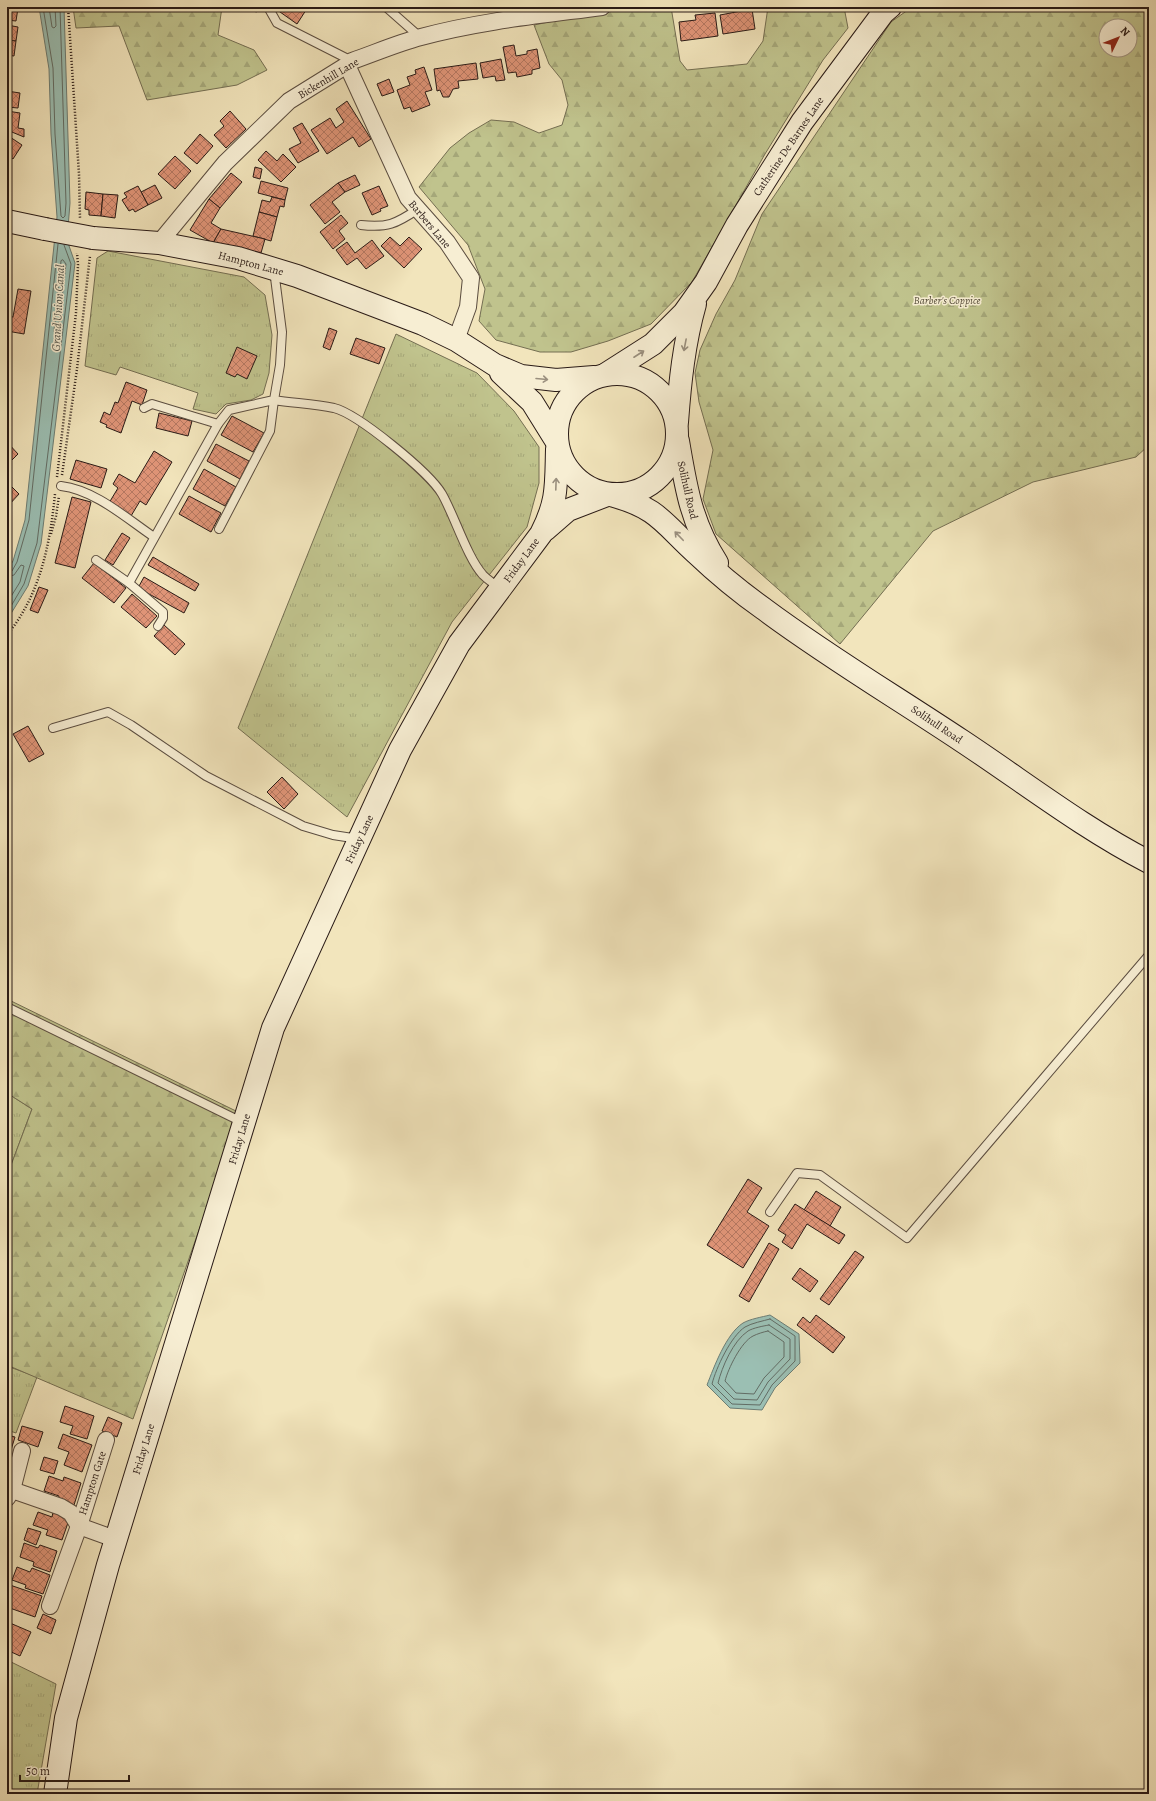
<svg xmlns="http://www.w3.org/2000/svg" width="1156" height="1801" viewBox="0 0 1156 1801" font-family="Alegreya,serif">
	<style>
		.grass { fill: url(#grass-tufts); stroke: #746e52 }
		.forest { fill: url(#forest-firs); stroke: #746e52; fill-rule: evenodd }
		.water { fill: #9bbfb3; stroke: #6d7d74 }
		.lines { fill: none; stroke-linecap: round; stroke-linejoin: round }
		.shore { stroke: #626c64; stroke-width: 1 }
		.building { fill: url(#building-cross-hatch); stroke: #291a16 }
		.lane-casing { stroke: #5b4d40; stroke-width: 10 }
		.street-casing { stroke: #5b4d40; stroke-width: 18 }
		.secondary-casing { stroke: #291a16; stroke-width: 24 }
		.path { stroke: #291a16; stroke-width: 2.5; stroke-dasharray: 1 2; stroke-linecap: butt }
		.lane { stroke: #f7eed3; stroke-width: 8 }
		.street { stroke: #f7eed3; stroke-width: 16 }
		.secondary { stroke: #f7eed3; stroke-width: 22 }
		.secondary-bridge-casing { stroke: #291a16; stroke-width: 24; stroke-linecap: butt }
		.secondary-bridge { stroke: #f7eed3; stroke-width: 22 }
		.oneway { stroke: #9a8f7e }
		.labels { text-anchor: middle; stroke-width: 3; stroke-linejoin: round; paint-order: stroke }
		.street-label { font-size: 11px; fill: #291a16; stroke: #f7eed3 }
		.park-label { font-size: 11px; font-style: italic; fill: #564d3a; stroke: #f7eed3 }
		.water-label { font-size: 12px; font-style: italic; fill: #51544d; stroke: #f7eed3 }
	</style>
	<defs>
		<pattern id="grass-tufts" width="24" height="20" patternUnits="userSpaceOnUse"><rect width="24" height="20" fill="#c0c38d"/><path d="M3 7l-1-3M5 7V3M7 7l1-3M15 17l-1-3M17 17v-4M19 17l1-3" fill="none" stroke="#a5a779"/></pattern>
		<pattern id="forest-firs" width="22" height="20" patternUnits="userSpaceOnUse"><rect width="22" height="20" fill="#c0c38d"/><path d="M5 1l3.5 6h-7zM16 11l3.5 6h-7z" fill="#a5a779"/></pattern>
		<pattern id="building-cross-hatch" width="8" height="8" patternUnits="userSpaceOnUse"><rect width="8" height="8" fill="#df9477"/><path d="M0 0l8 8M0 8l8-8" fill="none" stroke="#b57861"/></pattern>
	</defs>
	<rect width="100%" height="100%" fill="#f2e5bc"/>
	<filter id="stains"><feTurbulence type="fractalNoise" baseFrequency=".005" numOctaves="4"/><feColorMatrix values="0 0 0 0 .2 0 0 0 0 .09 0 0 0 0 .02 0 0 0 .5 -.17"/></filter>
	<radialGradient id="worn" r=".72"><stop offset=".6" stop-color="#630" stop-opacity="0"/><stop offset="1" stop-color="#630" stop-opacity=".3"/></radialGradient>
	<g class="grass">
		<polygon points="108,251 244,277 265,295 272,335 269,373 263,394 251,400 226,404 216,414 193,409 198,393 120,367 116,375 85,366 97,258"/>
		<polygon points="396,334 477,373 514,411 539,447 539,483 527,527 452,622 347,817 238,728"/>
		<polygon points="7,1093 32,1109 7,1176"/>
		<polygon points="7,1366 37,1377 16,1433 7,1430"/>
		<polygon points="7,1660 56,1684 37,1794 7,1794"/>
	</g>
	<g class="forest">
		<polygon points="73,7 222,7 218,35 254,50 267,70 237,85 147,100 119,26 76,28"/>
		<polygon points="622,7 671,7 680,61 687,70 747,64 763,41 768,7 844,7 848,28 823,60 765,154 692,282 651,324 608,341 571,352 540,352 496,340 479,321 485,289 468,245 419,187 450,148 469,133 491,120 514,122 539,133 562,125 568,105 562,80 549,64 534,25"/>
		<path d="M912,7H1149V445L1136,457L1033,482L933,531L840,644L716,534L703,499L713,450L699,402L695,373L700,350L716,314L735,280L762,214L891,22ZM1106,26H1130V50H1106Z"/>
		<polygon points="7,999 238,1112 214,1187 133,1419 7,1365 7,1176 32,1109 7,1093"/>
	</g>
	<g class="water">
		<polygon points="39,7 64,7 70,203 67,240 75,263 41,544 28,586 7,620 7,571 13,561 25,520 57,217 51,134 49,69"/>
		<path d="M770,1315L799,1334L800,1363L775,1388L762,1410L730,1408L707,1385C714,1367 726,1334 743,1323C750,1319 762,1317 770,1315Z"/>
	</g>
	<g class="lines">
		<g class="shore">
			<polyline points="43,7 53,68 55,134 61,216 63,218 65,216 66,203 60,7"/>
			<polyline points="49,7 52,27 54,28 56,26 55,7"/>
			<polygon points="63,260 66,264 58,332 55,333 54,331 61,261"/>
			<polyline points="7,572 12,571 17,562 29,520 58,244"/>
			<polyline points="7,577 14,575 21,565 24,566 20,582 7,603"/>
			<polyline points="7,613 24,584 37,543 71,264 64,245"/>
			<path d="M770,1319L795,1336V1361L772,1385L760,1405L732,1404L712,1384C716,1368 731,1336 745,1327C752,1323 763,1321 770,1319Z"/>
			<path d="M769,1325L790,1339V1359L768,1382L757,1400L734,1399L718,1383C722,1367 733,1341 748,1331C753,1328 763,1326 769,1325Z"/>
			<path d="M768,1331L784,1342V1357L764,1378L754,1394L736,1393L725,1381C728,1369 741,1342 753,1336C757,1334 763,1332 768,1331Z"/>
		</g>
	</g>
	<g class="building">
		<polygon points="7,7 18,8 16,21 7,20"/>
		<polygon points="273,7 308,7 297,24"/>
		<polygon points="752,9 755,29 723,34 720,15"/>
		<polygon points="715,13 718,36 681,41 679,22 696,20 695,15"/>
		<polygon points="7,25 18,27 16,41 7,40"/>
		<polygon points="7,40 16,41 14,56 7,55"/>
		<polygon points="514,45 516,56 527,54 527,51 537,49 540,68 532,70 532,74 517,77 516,72 508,73 503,47"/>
		<polygon points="501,59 505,80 496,81 495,76 483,78 480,63"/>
		<polygon points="476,63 478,79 458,81 459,88 453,89 449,97 443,97 440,90 437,91 434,69"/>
		<polygon points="424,67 432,90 425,92 430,105 412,112 410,107 404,109 397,90 410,85 407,77 416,74 415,70"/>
		<polygon points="389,79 394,92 382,96 377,84"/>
		<polygon points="7,91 20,93 18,108 7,107"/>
		<polygon points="347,101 371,139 359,147 353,137 327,154 311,130 330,118 336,128 344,122 336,109"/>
		<polygon points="7,111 20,113 18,128 24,129 24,137 7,130"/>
		<polygon points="230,111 246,129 226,148 214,135 224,126 220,121"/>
		<polygon points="302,123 319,151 298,163 289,149 301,143 293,128"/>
		<polygon points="200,134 213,146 197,164 184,153"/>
		<polygon points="7,135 22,145 13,159 8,155 7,157"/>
		<polygon points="266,151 277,161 283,154 296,167 281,182 258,160"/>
		<polygon points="175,156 191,171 175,189 158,174"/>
		<polygon points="255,167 262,169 260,179 253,177"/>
		<polygon points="231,173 242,182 220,208 209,199"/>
		<polygon points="355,175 360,185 345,192 338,183"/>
		<polygon points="261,181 288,188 285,200 258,193"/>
		<polygon points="338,183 345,192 332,202 340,212 325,224 310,205"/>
		<polygon points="155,185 162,198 148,205 141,192"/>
		<polygon points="138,186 148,205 135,212 133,209 129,211 122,200 127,197 124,193"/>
		<polygon points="379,186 388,206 380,209 381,211 372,215 362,193"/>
		<polygon points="86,192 103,194 101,216 89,215 89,210 85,209"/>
		<polygon points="103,194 118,195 115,218 101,216"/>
		<polygon points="272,197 285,200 284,207 280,206 277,217 259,212 262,200 270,202"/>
		<polygon points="209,199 220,208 211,223 221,229 213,243 190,230"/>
		<polygon points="259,212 277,217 271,241 253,236"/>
		<polygon points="341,215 348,223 339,231 345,239 333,249 320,232"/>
		<polygon points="221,229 265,239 261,253 213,243"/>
		<polygon points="390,237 400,246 409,237 422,249 404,268 381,246"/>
		<polygon points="372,240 384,256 366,269 357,258 347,265 336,250 347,242 355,253"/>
		<polygon points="18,289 31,291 24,334 7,331 7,316 13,317"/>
		<polygon points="329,328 337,331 330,350 323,347"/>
		<polygon points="356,338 385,348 379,364 350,354"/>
		<polygon points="237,347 257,356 247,379 237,374 235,377 226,373"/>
		<polygon points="126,382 147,390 142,405 132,401 121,433 106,427 107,425 100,422 104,412 110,415 115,402 118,403"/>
		<polygon points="159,413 192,421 188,436 156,428"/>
		<polygon points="232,416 264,433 253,452 221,435"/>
		<polygon points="7,442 18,454 11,461 7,457"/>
		<polygon points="216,444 249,461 240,479 207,461"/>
		<polygon points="154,451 172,462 146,505 140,501 131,516 109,503 118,488 113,484 119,474 135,483"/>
		<polygon points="76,460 107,469 101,488 70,479"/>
		<polygon points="204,469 236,487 225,506 193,489"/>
		<polygon points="10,485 19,494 8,506 7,488"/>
		<polygon points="189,496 221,513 211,532 179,514"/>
		<polygon points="72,497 91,502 75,568 55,563"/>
		<polygon points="122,533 130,538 113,565 105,560"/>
		<polygon points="153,557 199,584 195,591 148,565"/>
		<polygon points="94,563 126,588 114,603 82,578"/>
		<polygon points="144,577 189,603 184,613 138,588"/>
		<polygon points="39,587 48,590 38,613 30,610"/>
		<polygon points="132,594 157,616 146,628 121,607"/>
		<polygon points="164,625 185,644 175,655 154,636"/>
		<polygon points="28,726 44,754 29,762 13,734"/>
		<polygon points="282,777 298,794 284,809 267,792"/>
		<polygon points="748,1179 762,1188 747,1212 769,1226 743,1268 707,1245"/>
		<polygon points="816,1191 841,1207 830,1226 804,1210"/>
		<polygon points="795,1204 845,1235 839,1244 807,1224 792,1249 782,1242 786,1235 778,1230"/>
		<polygon points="769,1243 779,1249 749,1302 739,1296"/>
		<polygon points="855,1251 864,1257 829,1305 820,1299"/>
		<polygon points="800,1268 818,1281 810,1292 792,1279"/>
		<polygon points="816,1315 845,1337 833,1353 797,1325 803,1317 810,1323"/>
		<polygon points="65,1406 94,1416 87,1439 70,1434 73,1426 60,1422"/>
		<polygon points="108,1417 122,1423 117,1437 102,1431"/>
		<polygon points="22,1426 43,1432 38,1447 18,1440"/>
		<polygon points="63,1434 92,1445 82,1472 64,1465 69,1452 58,1448"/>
		<polygon points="7,1435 15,1437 7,1463"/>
		<polygon points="44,1457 58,1461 54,1474 40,1470"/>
		<polygon points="49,1476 63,1481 64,1477 81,1483 74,1505 58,1500 59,1496 44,1491"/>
		<polygon points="38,1512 52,1517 53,1512 70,1517 62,1540 46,1535 48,1530 33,1525"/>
		<polygon points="28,1528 41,1532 36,1545 24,1540"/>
		<polygon points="24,1543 38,1548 40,1545 57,1551 50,1572 33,1566 34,1562 20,1557"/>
		<polygon points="17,1567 30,1572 32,1568 50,1575 43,1594 25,1588 26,1585 12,1580"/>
		<polygon points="7,1584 42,1596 35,1617 7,1607"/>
		<polygon points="43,1614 56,1620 51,1634 37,1628"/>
		<polygon points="10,1623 31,1632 20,1656 7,1650 7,1629"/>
	</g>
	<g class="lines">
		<defs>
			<g id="lane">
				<polyline points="268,7 277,23 352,61"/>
				<polyline points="386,7 420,37"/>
				<path d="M361,225C387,228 396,224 418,209"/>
				<polyline points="144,408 152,404 218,424"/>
				<path d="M61,486C95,490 126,518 154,537"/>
				<path d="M219,529L270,431L274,400C293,403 314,404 334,408C358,414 429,472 442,494C455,517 467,557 483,575C488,580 494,584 500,588"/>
				<polyline points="96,560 129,583 163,612 163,618 158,626"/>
				<polyline points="129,583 218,424 229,410 274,400 280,365 282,332 274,270"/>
				<polyline points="53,728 108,712 131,725 206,776 303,826 333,835 359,839"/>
				<polyline points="7,1007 244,1123"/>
				<polyline points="770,1212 797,1173 820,1175 907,1238 1149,955"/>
			</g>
			<g id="street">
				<polyline points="347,65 408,198 447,242 471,278 468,307 456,340"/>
				<path d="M159,243L225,163L289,101L347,65L352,61C375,53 398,43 421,37C480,21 542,15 602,7"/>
				<polyline points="12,1490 61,1507 71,1513 79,1526 115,1539"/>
				<polyline points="7,1498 12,1490 22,1451"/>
				<polyline points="50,1606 79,1526 106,1440"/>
			</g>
			<g id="secondary">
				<polyline points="7,221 45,229"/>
				<polyline points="93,238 159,243 238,258 297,276 423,324 456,340 495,365 521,376 556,380 594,377"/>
				<polyline points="501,373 532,402 555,439"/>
				<circle cx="617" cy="434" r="60"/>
				<polyline points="606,374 653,344 684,313 706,282 737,225 802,122 883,13 890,7"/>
				<path d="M677,422C680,382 684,343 695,304"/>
				<path d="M678,441C686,488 691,522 717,563"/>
				<path d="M614,496C658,508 664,524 696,553C717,573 740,592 764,609C827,656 896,697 962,741C1024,782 1083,828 1149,862"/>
				<polyline points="545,530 568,510 607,495"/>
				<path d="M55,1794L66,1718L108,1565L273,1028L400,750L459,644L541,534C558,501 556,485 557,449"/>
			</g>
		</defs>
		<use href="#lane" class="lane-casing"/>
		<use href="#street" class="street-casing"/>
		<use href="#secondary" class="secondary-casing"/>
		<g class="path">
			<polyline points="68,7 79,174 80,218"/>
			<polyline points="248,7 258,12"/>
			<polyline points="62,475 77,369 90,256"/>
			<polyline points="57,477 76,313 78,265 77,253"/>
			<polyline points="51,534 56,516 59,496"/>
			<path d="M7,635C40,595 50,545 55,494"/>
		</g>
		<use href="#lane" class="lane"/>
		<use href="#street" class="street"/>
		<use href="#secondary" class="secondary"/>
		<defs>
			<polyline id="secondary-bridge" points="45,229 93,238"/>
		</defs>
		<use href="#secondary-bridge" class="secondary-bridge-casing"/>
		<use href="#secondary-bridge" class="secondary-bridge"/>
	</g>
	<defs><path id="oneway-shaft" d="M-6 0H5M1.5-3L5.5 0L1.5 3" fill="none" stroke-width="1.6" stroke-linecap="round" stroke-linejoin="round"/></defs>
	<g class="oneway">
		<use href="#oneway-shaft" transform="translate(685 345) rotate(101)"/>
		<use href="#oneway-shaft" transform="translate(639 354) rotate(-33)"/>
		<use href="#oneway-shaft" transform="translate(542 379) rotate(5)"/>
		<use href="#oneway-shaft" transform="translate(556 484) rotate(-88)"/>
		<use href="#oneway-shaft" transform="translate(679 536) rotate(-134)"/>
	</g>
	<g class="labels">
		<g class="street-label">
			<text transform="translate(328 78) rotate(-31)" y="4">Bickenhill Lane</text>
			<text transform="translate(788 146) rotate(-56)" y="4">Catherine De Barnes Lane</text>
			<text transform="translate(430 224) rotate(50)" y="4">Barbers Lane</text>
			<text transform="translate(251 263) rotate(15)" y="4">Hampton Lane</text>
			<text transform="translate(688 490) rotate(77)" y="4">Solihull Road</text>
			<text transform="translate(521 560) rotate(-54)" y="4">Friday Lane</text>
			<text transform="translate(937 724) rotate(34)" y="4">Solihull Road</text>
			<text transform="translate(359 839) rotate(-65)" y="4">Friday Lane</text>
			<text transform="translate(239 1139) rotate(-73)" y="4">Friday Lane</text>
			<text transform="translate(143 1449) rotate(-73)" y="4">Friday Lane</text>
			<text transform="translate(92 1483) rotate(-72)" y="4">Hampton Gate</text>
		</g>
		<g class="park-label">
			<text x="947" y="304">Barber's Coppice</text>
		</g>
		<g class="water-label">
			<text transform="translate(58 308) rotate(-87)" y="4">Grand Union Canal</text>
		</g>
	</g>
	<rect width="1156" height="1801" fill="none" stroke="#f2e5bc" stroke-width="24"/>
	<rect x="8" y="8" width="1140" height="1785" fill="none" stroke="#291a16" stroke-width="2"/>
	<rect x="12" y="12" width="1132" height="1777" fill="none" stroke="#291a16"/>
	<g transform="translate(1118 38) rotate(47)"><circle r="19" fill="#f7eed3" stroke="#a59987"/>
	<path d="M0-3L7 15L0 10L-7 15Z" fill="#8f2418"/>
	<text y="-6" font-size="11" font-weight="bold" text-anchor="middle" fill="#291a16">N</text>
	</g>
	<path d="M20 1775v6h109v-6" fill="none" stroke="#291a16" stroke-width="2"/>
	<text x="26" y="1775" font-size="12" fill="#291a16" stroke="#f7eed3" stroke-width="3" paint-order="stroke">50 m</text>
	<rect width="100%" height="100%" filter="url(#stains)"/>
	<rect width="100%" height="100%" fill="url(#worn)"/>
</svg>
